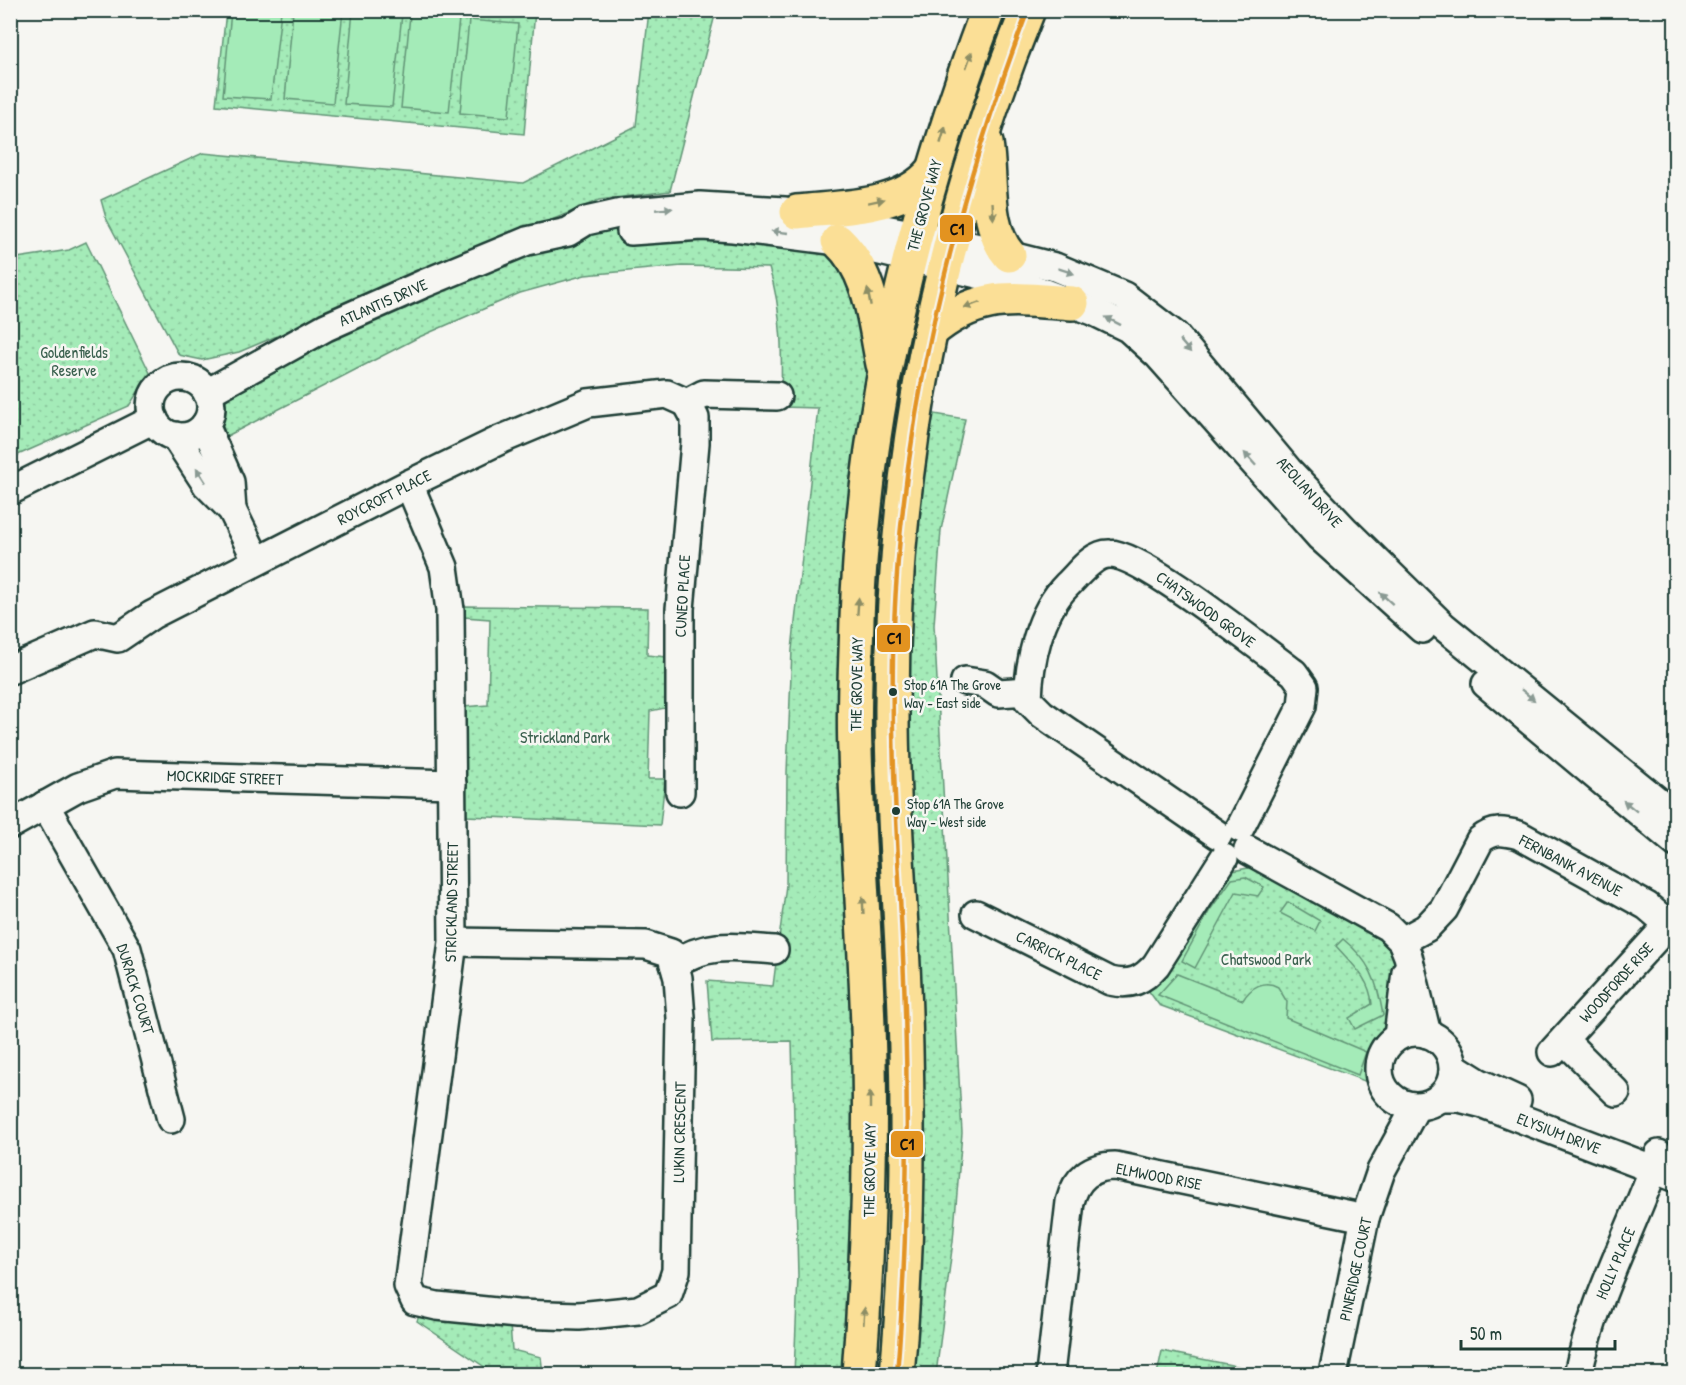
<svg xmlns="http://www.w3.org/2000/svg" width="1686" height="1385" viewBox="0 0 1686 1385" font-family="'Patrick Hand',sans-serif">
	<style>
		.grass { fill: url(#grass-dots); stroke: #629476; stroke-width: 1.5 }
		.garden { fill: #a4ebb8; stroke: #629476; stroke-width: 1.5 }
		.lines { fill: none; stroke-linecap: round; stroke-linejoin: round }
		.minor-casing { stroke: #1f3d34; stroke-width: 32 }
		.major-casing { stroke: #1f3d34; stroke-width: 38 }
		.minor { stroke: #f6f6f2; stroke-width: 27 }
		.major { stroke: #fbdf96; stroke-width: 33 }
		.bus-1-casing { stroke: #f6f6f2; stroke-width: 9 }
		.bus-1 { stroke: #e39320; stroke-width: 4.5 }
		.oneway { fill: #8d8e65 }
		.oneway2 { fill: #8a9a93 }
		.bus-dot { fill: #1f3d34; stroke: #f6f6f2; stroke-width: 2 }
		.labels { text-anchor: middle; stroke-width: 5; stroke-linejoin: round; paint-order: stroke }
		.bus-label { font-size: 14px; fill: #1f3d34; stroke: #f6f6f2; text-anchor: start }
		.street-label { font-size: 16px; fill: #1f3d34; stroke: #f6f6f2 }
		.park-label { font-size: 16px; fill: #3a604e; stroke: #f6f6f2 }
		.line-badge { stroke: #f6f6f2; stroke-width: 2 }
		.pale-badge-label { font-size: 16px; text-anchor: middle; font-weight: bold; fill: #111 }
	</style>
	<defs>
		<pattern id="grass-dots" width="8" height="8" patternUnits="userSpaceOnUse" patternTransform="scale(1.5)"><rect width="8" height="8" fill="#a4ebb8"/><path d="M2 2h.1M6 6h.1" fill="none" stroke="#8dca9f" stroke-width="1.8" stroke-linecap="round"/></pattern>
	</defs>
	<rect width="100%" height="100%" fill="#f6f6f2"/>
	<filter id="ink" filterUnits="userSpaceOnUse"><feTurbulence type="fractalNoise" baseFrequency=".0167" numOctaves="2"/><feDisplacementMap in="SourceGraphic" scale="12" xChannelSelector="R" yChannelSelector="G"/><feConvolveMatrix kernelMatrix="1 2 1 2 8 2 1 2 1" color-interpolation-filters="sRGB"/></filter>
	<g filter="url(#ink)">
		<g class="grass">
			<polygon points="226,11 535,11 524,134 216,105"/>
			<polygon points="649,11 716,11 670,191 599,200 239,352 202,360 179,355 106,218 101,200 203,153 523,183 636,126"/>
			<path d="M636,217L840,234L871,309L857,1374H794L798,1276L792,1041L712,1042L707,981L773,986L786,885L787,772L792,650L818,408L781,407C782,360 783,312 769,268L682,266L585,275L520,293L417,338L225,437L221,416L207,393L423,284Z"/>
			<polygon points="86,242 150,373 129,406 11,458 11,259 69,250"/>
			<polygon points="917,411 965,419 941,530 934,625 962,1133 953,1241 936,1374 894,1374 892,727"/>
			<polygon points="464,606 648,608 647,655 667,657 670,707 650,711 648,779 665,779 660,825 466,816 463,707 488,705 490,619 464,617"/>
			<path d="M1254,861L1372,928L1389,944L1400,961L1392,1031C1374,1047 1368,1064 1378,1086L1159,1005L1145,986L1227,872L1248,868Z"/>
			<polygon points="421,1311 510,1325 512,1350 541,1357 543,1374 495,1374 417,1321"/>
			<polygon points="1162,1351 1276,1374 1157,1374"/>
		</g>
		<g class="garden">
			<polygon points="231,11 281,11 271,99 223,96"/>
			<polygon points="293,11 343,11 333,103 285,99"/>
			<polygon points="353,11 402,14 392,107 344,104"/>
			<polygon points="410,15 459,19 449,112 401,108"/>
			<polygon points="469,20 518,24 509,117 460,113"/>
			<polygon points="1245,877 1264,887 1258,896 1236,892 1195,968 1182,961 1210,910 1232,879"/>
			<polygon points="1288,902 1320,921 1315,931 1280,913"/>
			<path d="M1343,939C1370,961 1377,980 1383,1015L1355,1029L1349,1018L1372,1004C1370,978 1352,964 1336,946Z"/>
			<path d="M1177,974L1243,1000C1251,987 1264,979 1278,987L1287,1002L1286,1018L1366,1052L1358,1075L1158,995Z"/>
		</g>
		<g class="lines">
			<defs>
				<g id="minor">
					<polyline points="631,231 702,226 733,228 838,241 1024,285 1095,312 1128,328 1158,355 1320,537 1422,629"/>
					<circle cx="181" cy="407" r="30"/>
					<polyline points="207,393 326,327 423,284 527,241 568,232 586,221 622,213 700,206 785,211 951,241 1055,267 1124,296 1176,336 1288,470 1346,531 1443,626 1676,816"/>
					<polyline points="205,425 230,482 232,510"/>
					<polyline points="175,436 207,485 232,510 257,561"/>
					<polyline points="409,484 444,567 450,610 453,942 408,1286 415,1301 437,1306 517,1314 579,1316 638,1310 668,1295 676,1271 681,1018 678,978 671,953 646,945 453,942"/>
					<polyline points="10,491 154,419"/>
					<polyline points="10,670 95,633 118,638 152,615 409,484 502,439 588,403 667,394 687,403 704,394 777,396"/>
					<polyline points="965,681 985,684 998,693 1028,691"/>
					<polyline points="1486,684 1676,843"/>
					<polyline points="680,792 680,609 695,443 695,418 687,403"/>
					<polyline points="45,805 127,949 171,1119"/>
					<polyline points="10,825 78,787 115,774 452,784"/>
					<path d="M1218,835L1042,714L1028,700C1029,662 1039,613 1067,585C1079,574 1093,553 1110,554C1143,554 1261,649 1294,673L1304,687L1302,706L1240,828"/>
					<polyline points="1248,850 1388,927 1402,941 1408,956 1427,1034"/>
					<path d="M976,914L1110,981C1131,986 1143,980 1156,965L1224,858"/>
					<path d="M1402,941L1426,928L1444,909L1480,840C1494,829 1503,831 1519,835L1647,906L1676,931"/>
					<path d="M674,964C706,942 736,947 774,950"/>
					<circle cx="1416" cy="1069" r="37"/>
					<polyline points="1398,1036 1406,972"/>
					<polyline points="1564,1040 1616,1092"/>
					<polyline points="1552,1052 1668,925"/>
					<polyline points="1454,1067 1478,1082 1517,1100"/>
					<polyline points="1440,1098 1459,1098 1483,1104 1676,1178"/>
					<polyline points="1334,1369 1365,1218 1381,1171 1416,1107"/>
					<path d="M1050,1374L1070,1202C1076,1178 1091,1166 1115,1166L1365,1218"/>
					<path d="M1578,1374C1594,1297 1633,1228 1659,1154"/>
				</g>
				<g id="major">
					<path d="M986,143C992,179 984,226 1009,255"/>
					<path d="M797,212C842,207 901,209 932,172"/>
					<path d="M838,241C872,273 874,321 883,364"/>
					<path d="M930,332C979,291 1012,299 1072,303"/>
					<path d="M859,1374C867,1271 871,1167 869,1062C867,958 858,854 855,750C853,707 856,662 857,619C864,411 915,204 988,10"/>
					<path d="M897,1374C908,1255 909,1134 905,1014C902,914 892,815 892,715C891,475 937,233 1028,10"/>
				</g>
			</defs>
			<use href="#minor" class="minor-casing"/>
			<use href="#major" class="major-casing"/>
			<use href="#minor" class="minor"/>
			<use href="#major" class="major"/>
			<defs>
				<path id="bus-1" d="M897,1374C908,1242 909,1111 904,979C899,861 889,743 894,625C903,411 952,210 1028,10"/>
			</defs>
			<use href="#bus-1" class="bus-1-casing"/>
			<use href="#bus-1" class="bus-1"/>
		</g>
		<defs><path id="oneway-solid" d="M-6-.8H1V-3.2L6.5 0L1 3.2V.8H-6Z" transform="scale(1.5)"/></defs>
		<g class="oneway">
			<use href="#oneway-solid" transform="translate(969 60) rotate(-70)"/>
			<use href="#oneway-solid" transform="translate(943 135) rotate(-73)"/>
			<use href="#oneway-solid" transform="translate(876 201) rotate(-12)"/>
			<use href="#oneway-solid" transform="translate(993 211) rotate(87)"/>
			<use href="#oneway-solid" transform="translate(869 297) rotate(-101)"/>
			<use href="#oneway-solid" transform="translate(972 305) rotate(160)"/>
			<use href="#oneway-solid" transform="translate(858 606) rotate(-86)"/>
			<use href="#oneway-solid" transform="translate(863 905) rotate(-93)"/>
			<use href="#oneway-solid" transform="translate(870 1100) rotate(-90)"/>
			<use href="#oneway-solid" transform="translate(864 1316) rotate(-86)"/>
		</g>
		<g class="oneway2">
			<use href="#oneway-solid" transform="translate(664 209) rotate(-5)"/>
			<use href="#oneway-solid" transform="translate(780 232) rotate(-174)"/>
			<use href="#oneway-solid" transform="translate(1066 271) rotate(19)"/>
			<use href="#oneway-solid" transform="translate(1113 321) rotate(-153)"/>
			<use href="#oneway-solid" transform="translate(1185 346) rotate(49)"/>
			<use href="#oneway-solid" transform="translate(1250 459) rotate(-132)"/>
			<use href="#oneway-solid" transform="translate(201 475) rotate(-123)"/>
			<use href="#oneway-solid" transform="translate(1386 598) rotate(-138)"/>
			<use href="#oneway-solid" transform="translate(1528 695) rotate(39)"/>
			<use href="#oneway-solid" transform="translate(1630 806) rotate(-141)"/>
		</g>
	</g>
	<g class="bus-dot">
		<circle cx="893" cy="692" r="5"/>
		<circle cx="896" cy="811" r="5"/>
	</g>
	<g class="labels">
		<g class="bus-label">
			<text x="904" y="690">Stop 61A The Grove<tspan x="904" dy="18">Way - East side</tspan></text>
			<text x="907" y="809">Stop 61A The Grove<tspan x="907" dy="18">Way - West side</tspan></text>
		</g>
		<g class="street-label">
			<text transform="translate(924 205) rotate(-75)" y="6">THE GROVE WAY</text>
			<text transform="translate(383 302) rotate(-24)" y="6">ATLANTIS DRIVE</text>
			<text transform="translate(1310 492) rotate(48)" y="6">AEOLIAN DRIVE</text>
			<text transform="translate(384 497) rotate(-27)" y="6">ROYCROFT PLACE</text>
			<text transform="translate(682 596) rotate(-87)" y="6">CUNEO PLACE</text>
			<text transform="translate(1206 609) rotate(36)" y="6">CHATSWOOD GROVE</text>
			<text transform="translate(856 684) rotate(-89)" y="6">THE GROVE WAY</text>
			<text transform="translate(225 777) rotate(2)" y="6">MOCKRIDGE STREET</text>
			<text transform="translate(1571 865) rotate(28)" y="6">FERNBANK AVENUE</text>
			<text transform="translate(451 902) rotate(-89)" y="6">STRICKLAND STREET</text>
			<text transform="translate(1059 955) rotate(26)" y="6">CARRICK PLACE</text>
			<text transform="translate(1616 982) rotate(-48)" y="6">WOODFORDE RISE</text>
			<text transform="translate(136 989) rotate(73)" y="6">DURACK COURT</text>
			<text transform="translate(679 1132) rotate(-89)" y="6">LUKIN CRESCENT</text>
			<text transform="translate(1559 1133) rotate(21)" y="6">ELYSIUM DRIVE</text>
			<text transform="translate(869 1170) rotate(-89)" y="6">THE GROVE WAY</text>
			<text transform="translate(1159 1176) rotate(11)" y="6">ELMWOOD RISE</text>
			<text transform="translate(1615 1263) rotate(-67)" y="6">HOLLY PLACE</text>
			<text transform="translate(1355 1269) rotate(-78)" y="6">PINERIDGE COURT</text>
		</g>
		<g class="park-label">
			<text x="74" y="358">Goldenfields<tspan x="74" dy="18">Reserve</tspan></text>
			<text x="565" y="743">Strickland Park</text>
			<text x="1266" y="965">Chatswood Park</text>
		</g>
	</g>
	<g class="line-badge">
		<rect x="939" y="214" width="35" height="29" rx="6" fill="#e39320"/>
		<rect x="876" y="624" width="35" height="29" rx="6" fill="#e39320"/>
		<rect x="890" y="1130" width="34" height="28" rx="6" fill="#e39320"/>
	</g>
	<g class="pale-badge-label">
		<text x="957" y="235">C1</text>
		<text x="894" y="644">C1</text>
		<text x="907" y="1150">C1</text>
	</g>
	<rect width="1686" height="1385" fill="none" stroke="#f6f6f2" stroke-width="36"/>
	<rect x="18" y="18" width="1650" height="1349" fill="none" stroke="#1f3d34" stroke-width="2" filter="url(#ink)"/>
	<path d="M1461 1340v9h154v-9" fill="none" stroke="#1f3d34" stroke-width="3"/>
	<text x="1470" y="1340" font-size="18" fill="#1f3d34" stroke="#f6f6f2" stroke-width="4.5" paint-order="stroke">50 m</text>
</svg>
